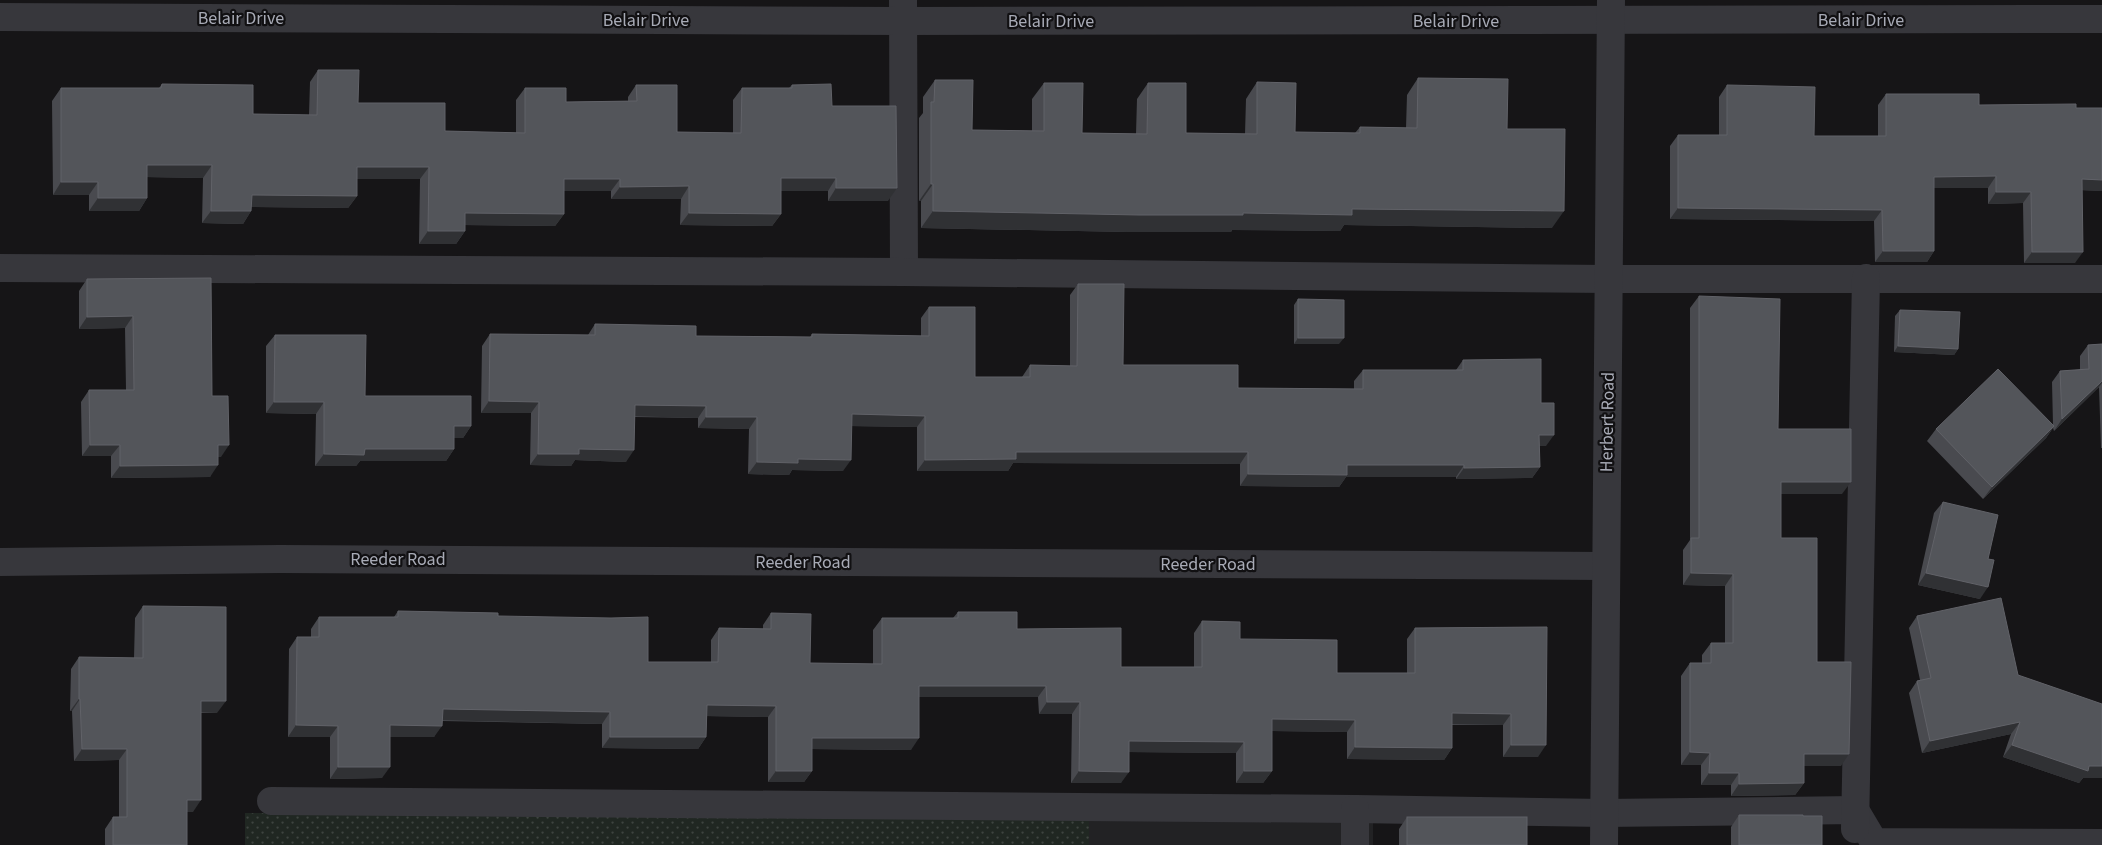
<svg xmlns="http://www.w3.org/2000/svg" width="2102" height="845" viewBox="0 0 2102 845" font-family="'Source Sans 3',sans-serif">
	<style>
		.built { fill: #222224 }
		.park { fill: url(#park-dots) }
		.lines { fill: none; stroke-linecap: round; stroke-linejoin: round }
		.minor { stroke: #37373c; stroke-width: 28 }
		.wall { fill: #494a4f }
		.shaded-wall { fill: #303134 }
		.building { fill: #53555a; stroke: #616268 }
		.labels { text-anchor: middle; stroke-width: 4.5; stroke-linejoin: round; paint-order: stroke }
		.street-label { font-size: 18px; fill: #a8abb6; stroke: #111012 }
	</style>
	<defs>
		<pattern id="park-dots" width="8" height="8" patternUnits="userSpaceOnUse" patternTransform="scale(1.25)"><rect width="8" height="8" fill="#202722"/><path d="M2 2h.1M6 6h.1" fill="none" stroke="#3e4440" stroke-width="1.8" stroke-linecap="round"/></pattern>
	</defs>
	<rect width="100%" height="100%" fill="#161517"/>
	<polygon class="built" points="1089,817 1373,819 1373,845 1089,845"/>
	<polygon class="park" points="245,813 1089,817 1089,845 245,845"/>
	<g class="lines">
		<g class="minor">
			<polyline points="903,0 904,272"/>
			<polyline points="0,17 903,21 2102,19"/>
			<polyline points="0,268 904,272 1609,279 2102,279"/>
			<polyline points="0,562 280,559 1605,566"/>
			<polyline points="271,801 1355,809 1604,813 1855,810 1874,842 2102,843"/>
			<polyline points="1355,809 1355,845"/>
			<polyline points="1855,829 1866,278"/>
			<polyline points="1604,845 1611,0"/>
		</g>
	</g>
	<g class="wall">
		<polygon points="318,70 358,103 445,131 516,133 516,100 525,88 566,102 628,101 628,97 636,85 677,132 733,133 733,100 742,88 789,88 792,85 832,106 888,201 828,201 828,191 781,191 781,214 772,226 680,225 681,199 611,199 611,191 564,191 564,214 555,226 465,225 465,231 456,244 419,244 420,179 357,179 357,196 348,208 251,207 251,211 243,224 202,223 203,178 147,177 147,198 139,211 89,211 89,195 53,195 52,101 61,88 159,88 162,84 253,114 309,115 310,82"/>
		<polygon points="1418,78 1507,129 1552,228 1344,225 1340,231 1232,230 1231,232 1127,232 921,228 921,201 919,201 919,118 923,113 923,97 935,80 972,130 1032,131 1032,99 1044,83 1082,133 1136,134 1137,99 1148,83 1186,133 1245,134 1246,99 1257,82 1295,132 1355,133 1360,127 1406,128 1407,95"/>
		<polygon points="1727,85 1814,136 1878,136 1878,105 1886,94 1979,105 2076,108 2102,191 2082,190 2075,263 2024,263 2023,203 1988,204 1988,188 1934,188 1934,251 1927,262 1875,262 1874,221 1670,219 1670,146 1678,135 1719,135 1719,97"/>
		<polygon points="211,278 212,396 221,457 218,457 210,477 111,478 111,456 82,456 81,402 89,390 126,390 125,328 79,329 79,291 87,279"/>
		<polygon points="1078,284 1123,365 1238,388 1354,389 1354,381 1363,370 1456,370 1463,360 1541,403 1546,446 1539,446 1540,467 1532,478 1456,479 1456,477 1346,477 1339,487 1240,486 1240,464 1013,463 1008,471 917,471 917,427 851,426 843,471 792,470 789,475 748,474 749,429 698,428 698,418 635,417 626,462 575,460 571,466 530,465 531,413 481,413 482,346 490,334 588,335 595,324 696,336 810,337 812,334 921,336 921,318 929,307 975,377 1022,377 1030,365 1070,366 1070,295"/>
		<polygon points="1699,296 1778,429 1842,494 1781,494 1781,538 1817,662 1841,766 1804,766 1804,783 1795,795 1731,796 1731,785 1701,785 1701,765 1681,765 1681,676 1690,663 1702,663 1702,655 1711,643 1725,643 1725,586 1683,585 1683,550 1690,540 1690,308"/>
		<polygon points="1298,299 1339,344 1294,344 1294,305"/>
		<polygon points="1900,310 1958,349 1954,355 1894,352 1895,316"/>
		<polygon points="275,335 365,396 471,426 463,438 454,438 454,449 446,461 360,461 356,466 315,466 316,414 266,413 266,346"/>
		<polygon points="2102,344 2102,448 2101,448 2099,387 2054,431 2053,428 2046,438 1983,499 1927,441 1936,429 2053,425 2052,382 2060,371 2080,370 2080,356 2088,345"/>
		<polygon points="1943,502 1980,599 1918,585 1934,513"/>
		<polygon points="143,606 217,713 201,713 193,812 187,812 187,845 105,845 105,829 113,817 119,817 119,760 74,761 72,711 70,711 71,669 79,657 134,658 135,618"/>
		<polygon points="398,611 498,616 648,662 711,662 711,640 719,628 763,629 763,625 771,613 810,663 873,664 873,630 882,618 953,618 958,612 1017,629 1121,667 1194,667 1194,633 1202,621 1240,639 1337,673 1407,673 1407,639 1415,628 1547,627 1538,757 1503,757 1503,725 1452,725 1452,748 1444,760 1347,759 1347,732 1272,731 1272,771 1263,783 1236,783 1236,753 1129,752 1121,783 1071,783 1072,714 1039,714 1038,697 919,697 911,750 812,749 812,771 804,782 768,782 768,717 707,716 706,737 698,749 602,748 602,724 442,721 434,737 390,737 382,778 330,779 330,737 288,737 289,649 297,637 311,637 311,629 319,617 394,617"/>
		<polygon points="1917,616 2018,675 2083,778 2079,783 2003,757 2011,734 1922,753 1909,693 1917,681 1920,680 1909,628"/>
		<polygon points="1739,815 1803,816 1822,845 1731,845 1731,827"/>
		<polygon points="1407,817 1527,845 1399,845 1399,829"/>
	</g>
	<g class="shaded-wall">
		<polygon points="147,165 212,165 203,178 139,177"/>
		<polygon points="357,167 429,167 420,179 349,179"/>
		<polygon points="1996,176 1988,188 1926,188 1934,177"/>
		<polygon points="781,178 836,178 828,191 773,191"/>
		<polygon points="564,179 620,179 611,191 556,191"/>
		<polygon points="2082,179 2102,180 2102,191 2074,190"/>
		<polygon points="61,182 98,182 89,195 53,195"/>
		<polygon points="931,184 933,184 921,201 919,201"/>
		<polygon points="689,186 681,199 611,199 620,187"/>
		<polygon points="836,188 897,188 888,201 828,201"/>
		<polygon points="1996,192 2031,192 2023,203 1988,204"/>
		<polygon points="252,195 357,196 348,208 243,207"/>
		<polygon points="98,198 147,198 139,211 89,211"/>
		<polygon points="1678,208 1882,210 1874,221 1670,219"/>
		<polygon points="1352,209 1564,211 1552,228 1344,225 1340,231 1232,230 1231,232 1127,232 921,228 933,211 1243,213"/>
		<polygon points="211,211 251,211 243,224 202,223"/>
		<polygon points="465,213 564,214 555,226 456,225"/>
		<polygon points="689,213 781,214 772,226 680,225"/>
		<polygon points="428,231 465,231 456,244 419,244"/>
		<polygon points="1883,251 1934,251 1927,262 1875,262"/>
		<polygon points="2032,252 2083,252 2075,263 2024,263"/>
		<polygon points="133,316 125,328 79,329 87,317"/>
		<polygon points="1298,338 1344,338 1339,344 1294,344"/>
		<polygon points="1898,346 1958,349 1954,355 1894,352"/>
		<polygon points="2102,381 2102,383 2099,387 2054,431 2062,419"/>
		<polygon points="489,401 539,402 531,413 481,413"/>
		<polygon points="274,402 324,402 316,414 266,413"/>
		<polygon points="635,405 706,406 698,418 627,416"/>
		<polygon points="852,414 925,416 917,427 843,426"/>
		<polygon points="706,417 757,417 749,429 698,428"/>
		<polygon points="454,426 471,426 463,438 446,438"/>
		<polygon points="2054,426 2046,438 1983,499 1992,487"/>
		<polygon points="1539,435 1554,435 1546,446 1531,446"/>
		<polygon points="90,445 120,445 111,456 82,456"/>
		<polygon points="218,445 229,445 221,457 210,457"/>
		<polygon points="365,449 454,449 446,461 360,461 356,466 315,466 324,454"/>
		<polygon points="579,449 634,450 626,462 575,460 571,466 530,465 538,454"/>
		<polygon points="1016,452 1248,452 1240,464 1013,463 1008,471 917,471 925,460"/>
		<polygon points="798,459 851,460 843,471 792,470 789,475 748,474 757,462"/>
		<polygon points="218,465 210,477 111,478 120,466"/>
		<polygon points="1347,465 1464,465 1456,477 1346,477 1339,487 1240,486 1248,474"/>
		<polygon points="1540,467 1532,478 1456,479 1464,468"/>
		<polygon points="1781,482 1851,482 1842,494 1772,494"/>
		<polygon points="1691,573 1733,574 1725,586 1683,585"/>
		<polygon points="1926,573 1988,587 1980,599 1918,585"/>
		<polygon points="919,686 1046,686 1038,697 911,697"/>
		<polygon points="79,699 80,699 72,711 70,711"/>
		<polygon points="201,701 226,701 217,713 193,712"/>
		<polygon points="1047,702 1080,702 1072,714 1039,714"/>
		<polygon points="707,705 776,706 768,717 699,716"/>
		<polygon points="443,709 610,712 602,724 434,720"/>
		<polygon points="1452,713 1511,714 1503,725 1444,724"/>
		<polygon points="1272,719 1355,720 1347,732 1264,731"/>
		<polygon points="2020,722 2011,734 1922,753 1930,741"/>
		<polygon points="296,725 338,726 330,737 288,737"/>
		<polygon points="390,725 442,726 434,737 382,737"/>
		<polygon points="610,737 706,737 698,749 602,748"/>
		<polygon points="812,738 919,738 911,750 804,749"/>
		<polygon points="1129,741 1244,742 1236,753 1121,752"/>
		<polygon points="1511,745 1546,745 1538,757 1503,757"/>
		<polygon points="2012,745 2102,766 2102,778 2083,778 2079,783 2003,757"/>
		<polygon points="1355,747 1452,748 1444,760 1347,759"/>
		<polygon points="82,749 127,749 119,760 74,761"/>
		<polygon points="1690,752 1710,753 1701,765 1681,765"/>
		<polygon points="1804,754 1849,754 1841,766 1796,766"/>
		<polygon points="338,767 390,767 382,778 330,779"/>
		<polygon points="776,771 812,771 804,782 768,782"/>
		<polygon points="1079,771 1129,772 1121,783 1071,783"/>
		<polygon points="1244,771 1272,771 1263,783 1236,783"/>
		<polygon points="1709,773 1739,773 1731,785 1701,785"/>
		<polygon points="1804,783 1795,795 1731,796 1739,784"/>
		<polygon points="187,800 201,800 193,812 178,812"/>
	</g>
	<g class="building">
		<polygon points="318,70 359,70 358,103 445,103 445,131 525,133 525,88 566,88 566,102 637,101 636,85 677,85 677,132 741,133 742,88 792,88 792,85 831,84 832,106 896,106 897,188 836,188 836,178 781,178 781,214 689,213 689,186 620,187 620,179 564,179 564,214 465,213 465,231 428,231 429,167 357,167 357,196 252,195 251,211 211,211 212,165 147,165 147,198 98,198 98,182 61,182 61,88 161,88 162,84 253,85 253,114 317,115"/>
		<polygon points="1418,78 1508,79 1507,129 1565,129 1564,211 1352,209 1352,215 1243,213 1243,215 1139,215 933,211 933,184 931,184 931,102 934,102 935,80 973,80 972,130 1044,131 1044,83 1083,83 1082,133 1147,134 1148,83 1186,83 1186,133 1257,134 1257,82 1296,83 1295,132 1360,133 1360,127 1417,128"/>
		<polygon points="1727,85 1815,87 1814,136 1886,136 1886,94 1979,94 1979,105 2076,104 2076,108 2102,108 2102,180 2082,179 2083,252 2032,252 2031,192 1996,192 1996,176 1934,177 1934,251 1883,251 1882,210 1678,208 1678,135 1727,135"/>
		<polygon points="211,278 212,396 228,396 229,445 218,445 218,465 120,466 120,445 90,445 89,390 134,390 133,316 87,317 87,279"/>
		<polygon points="1078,284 1124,284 1123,365 1238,365 1238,388 1363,389 1363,370 1463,370 1463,360 1541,359 1541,403 1554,403 1554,435 1539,435 1540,467 1464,468 1464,465 1347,465 1347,475 1248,474 1248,452 1016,452 1016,459 925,460 925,416 852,414 851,460 798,459 798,463 757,462 757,417 706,417 706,406 635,405 634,450 579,449 579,454 538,454 539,402 489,401 490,334 595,335 595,324 696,326 696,336 812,337 812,334 929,336 929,307 975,307 975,377 1030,377 1030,365 1077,366"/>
		<polygon points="1699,296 1780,299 1778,429 1851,429 1851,482 1781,482 1781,538 1817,538 1817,662 1851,662 1849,754 1804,754 1804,783 1739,784 1739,773 1709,773 1710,753 1690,752 1690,663 1711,663 1711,643 1733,643 1733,574 1691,573 1691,538 1699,538"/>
		<polygon points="1298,299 1344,300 1344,338 1298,338"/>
		<polygon points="1900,310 1960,312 1958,349 1898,346"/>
		<polygon points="275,335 366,335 365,396 471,396 471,426 454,426 454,449 365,449 364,455 324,454 324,402 274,402"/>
		<polygon points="2102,344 2102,381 2062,419 2060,371 2089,369 2088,345"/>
		<polygon points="1998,369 2054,426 1992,487 1936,429"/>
		<polygon points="1943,502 1998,515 1988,559 1994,560 1988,587 1926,573"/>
		<polygon points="2001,598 2018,675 2102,704 2102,766 2089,766 2088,771 2012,745 2020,722 1930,741 1917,681 1931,678 1917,616"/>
		<polygon points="143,606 226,607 226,701 201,701 201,800 187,800 187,845 113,845 113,817 127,817 127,749 82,749 80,699 79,699 79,657 143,658"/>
		<polygon points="398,611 498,613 498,616 611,618 648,617 648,662 718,662 719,628 771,629 771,613 811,614 810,663 882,664 882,618 958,618 958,612 1017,612 1017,629 1121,628 1121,667 1202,667 1202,621 1240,622 1240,639 1337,640 1337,673 1415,673 1415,628 1547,627 1546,745 1511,745 1511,714 1452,713 1452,748 1355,747 1355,720 1272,719 1272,771 1244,771 1244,742 1129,741 1129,772 1079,771 1080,702 1047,702 1046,686 919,686 919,738 812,738 812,771 776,771 776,706 707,705 706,737 610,737 610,712 443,709 442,726 390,725 390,767 338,767 338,726 296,725 297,637 319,637 319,617 398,617"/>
		<polygon points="1739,815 1803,815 1803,816 1822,816 1822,845 1739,845"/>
		<rect x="1407" y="817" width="120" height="28"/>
	</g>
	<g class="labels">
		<g class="street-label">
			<text x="241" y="24">Belair Drive</text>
			<text x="646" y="26">Belair Drive</text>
			<text x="1861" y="26">Belair Drive</text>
			<text x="1051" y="27">Belair Drive</text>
			<text x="1456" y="27">Belair Drive</text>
			<text transform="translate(1607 422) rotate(-89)" y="6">Herbert Road</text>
			<text x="398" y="565">Reeder Road</text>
			<text x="803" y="568">Reeder Road</text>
			<text x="1208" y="570">Reeder Road</text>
		</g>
	</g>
</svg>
